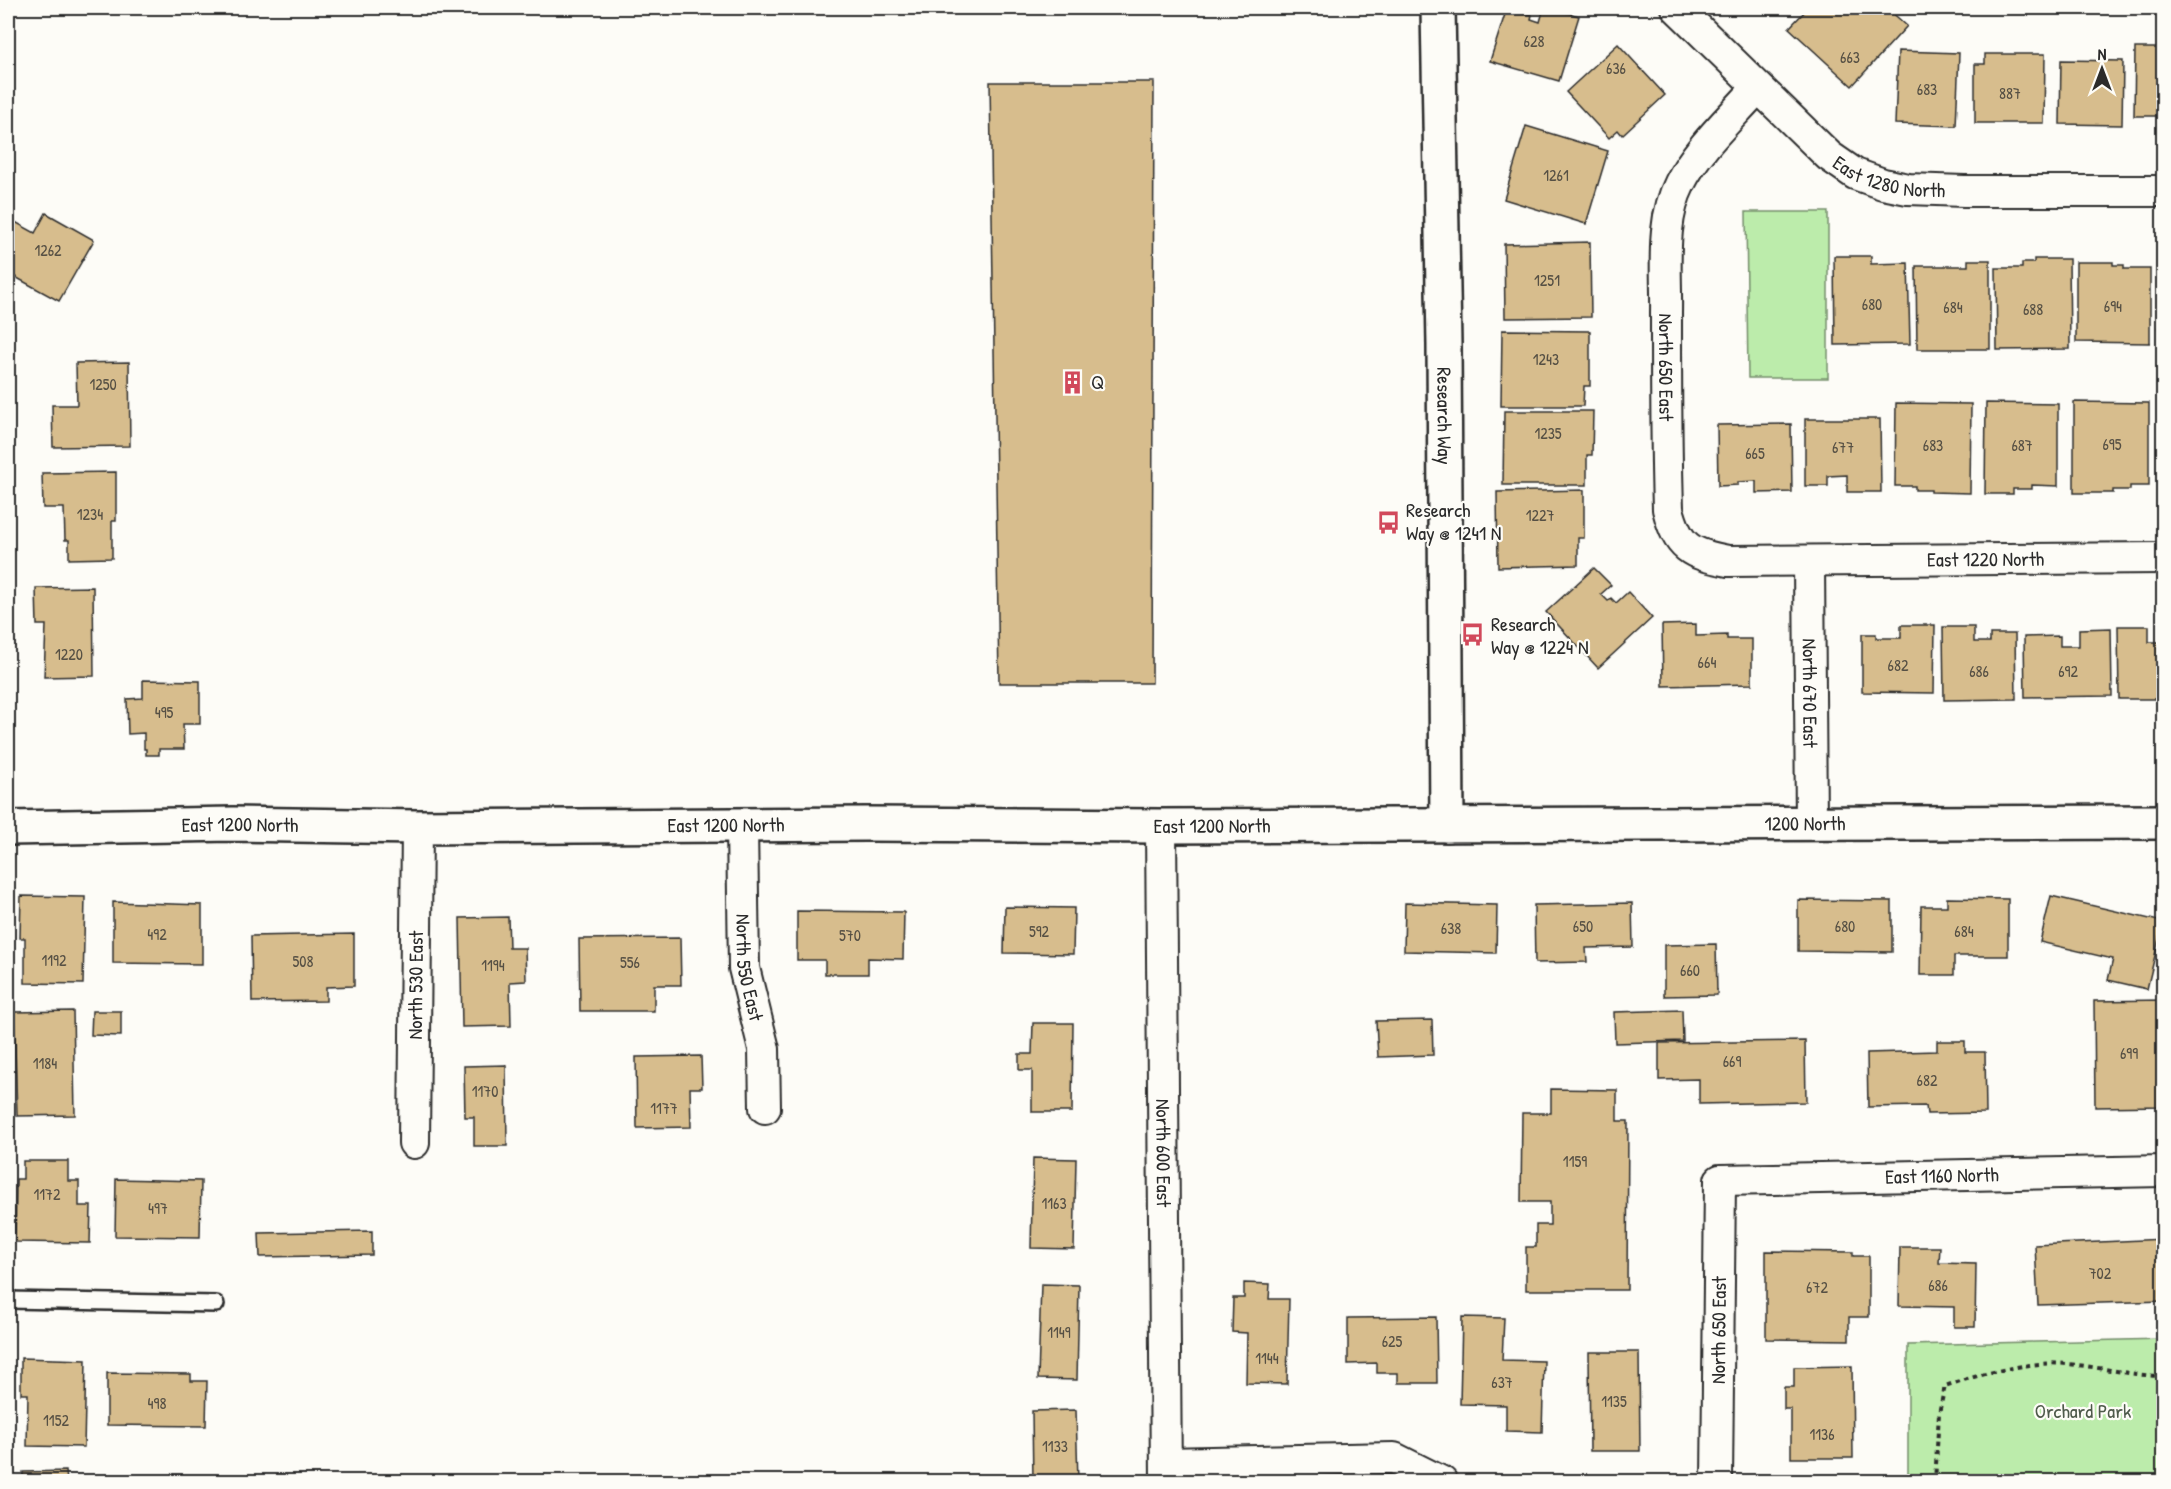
<svg xmlns="http://www.w3.org/2000/svg" width="2171" height="1489" viewBox="0 0 2171 1489" font-family="'Patrick Hand',sans-serif">
	<style>
		.green { fill: #bcecab; stroke: #748c6b; stroke-width: 1.5 }
		.building { fill: #d7bd8d; stroke: #2b2b2b; stroke-width: 1.5 }
		.lines { fill: none; stroke-linecap: round; stroke-linejoin: round }
		.service-casing { stroke: #2b2b2b; stroke-width: 20 }
		.minor-casing { stroke: #2b2b2b; stroke-width: 34 }
		.tertiary-casing { stroke: #2b2b2b; stroke-width: 38 }
		.path { stroke: #2b2b2b; stroke-width: 4; stroke-dasharray: 4.5 4.5; stroke-linecap: butt }
		.service { stroke: #fdfcf7; stroke-width: 15 }
		.minor { stroke: #fdfcf7; stroke-width: 30 }
		.tertiary { stroke: #fdfcf7; stroke-width: 33 }
		.labels { text-anchor: middle; stroke-width: 4.5; stroke-linejoin: round; paint-order: stroke }
		.number-label { font-size: 16px; fill: #565044 }
		.street-label { font-size: 20px; fill: #2b2b2b; stroke: #fdfcf7 }
		.poi-label { font-size: 20px; fill: #2b2b2b; stroke: #fdfcf7; text-anchor: start }
		.park-label { font-size: 20px; fill: #4f5b4b; stroke: #fdfcf7 }
	</style>
	<rect width="100%" height="100%" fill="#fdfcf7"/>
	<filter id="ink" filterUnits="userSpaceOnUse"><feTurbulence type="fractalNoise" baseFrequency=".0167" numOctaves="2"/><feDisplacementMap in="SourceGraphic" scale="12" xChannelSelector="R" yChannelSelector="G"/><feConvolveMatrix kernelMatrix="1 2 1 2 8 2 1 2 1" color-interpolation-filters="sRGB"/></filter>
	<g filter="url(#ink)">
		<g class="green">
			<polygon points="1746,212 1828,212 1828,378 1748,378"/>
			<polygon points="2163,1339 2163,1481 1908,1481 1908,1345"/>
		</g>
		<g class="building">
			<polygon points="1507,8 1532,15 1531,19 1540,22 1544,8 1551,8 1579,16 1559,81 1490,61"/>
			<polygon points="1808,8 1818,8 1821,11 1824,8 1887,8 1907,26 1852,86 1789,28"/>
			<polygon points="1618,44 1665,95 1622,135 1618,130 1609,138 1566,92"/>
			<polygon points="2135,48 2164,48 2164,105 2159,105 2159,116 2134,116"/>
			<polygon points="1898,51 1959,53 1956,126 1895,124"/>
			<polygon points="1985,54 2045,54 2044,123 1975,123 1975,64 1985,64"/>
			<polygon points="2061,60 2123,61 2122,125 2060,124"/>
			<polygon points="990,82 1154,82 1152,683 999,683"/>
			<polygon points="1526,126 1608,151 1586,224 1504,199"/>
			<polygon points="46,213 94,240 59,301 8,273 8,218 35,233"/>
			<polygon points="1590,242 1591,317 1505,318 1504,244"/>
			<polygon points="1834,256 1871,256 1871,264 1908,263 1910,344 1835,345"/>
			<polygon points="2034,259 2069,259 2070,349 1997,350 1996,268 2022,268 2022,263 2034,263"/>
			<polygon points="1968,260 1990,260 1990,349 1917,349 1916,266 1968,266"/>
			<polygon points="2076,262 2113,262 2113,265 2124,265 2124,269 2150,269 2150,343 2076,342"/>
			<polygon points="2158,269 2164,269 2164,328 2159,328"/>
			<polygon points="1502,330 1590,331 1590,386 1584,386 1583,406 1501,406"/>
			<polygon points="129,362 130,446 53,447 52,405 77,405 76,363"/>
			<polygon points="2074,402 2149,403 2149,486 2130,486 2130,490 2113,490 2113,493 2074,493"/>
			<polygon points="1896,403 1971,404 1970,493 1931,492 1931,490 1915,490 1915,486 1895,486"/>
			<polygon points="1986,403 2058,404 2058,486 2032,485 2032,489 2013,489 2013,494 1985,494"/>
			<polygon points="1504,411 1593,411 1592,455 1587,455 1587,485 1503,485"/>
			<polygon points="1805,419 1880,419 1881,492 1847,492 1847,475 1828,476 1828,486 1805,486"/>
			<polygon points="1791,424 1792,492 1756,493 1756,481 1738,482 1738,485 1718,486 1717,425"/>
			<polygon points="116,472 116,521 112,521 112,558 69,559 69,540 65,540 64,508 43,508 42,473"/>
			<polygon points="1584,490 1584,538 1578,538 1578,565 1498,567 1497,492"/>
			<polygon points="1594,568 1611,585 1601,594 1608,601 1611,598 1616,603 1628,592 1652,618 1598,668 1546,612"/>
			<polygon points="93,587 94,676 44,677 46,625 37,625 36,588"/>
			<polygon points="1696,624 1696,636 1727,635 1727,639 1752,639 1752,684 1663,686 1662,625"/>
			<polygon points="1901,625 1935,625 1934,693 1862,692 1862,634 1876,634 1876,638 1901,638"/>
			<polygon points="2118,626 2149,626 2149,642 2159,642 2159,645 2164,645 2164,699 2119,699"/>
			<polygon points="1943,627 1974,627 1974,642 1990,642 1990,634 2015,634 2016,699 1944,700"/>
			<polygon points="2111,628 2112,696 2025,697 2024,637 2060,636 2060,646 2079,646 2079,629"/>
			<polygon points="143,680 200,681 200,724 183,724 184,749 159,749 159,755 146,755 146,749 144,749 144,733 128,734 127,699 143,698"/>
			<polygon points="21,896 85,897 83,984 25,983 25,938 20,938"/>
			<polygon points="2051,896 2163,922 2147,989 2108,980 2113,959 2040,942"/>
			<polygon points="1947,898 2008,899 2008,956 1954,956 1954,975 1920,975 1921,906 1947,906"/>
			<polygon points="1798,900 1892,901 1892,952 1798,951"/>
			<polygon points="113,902 202,905 202,964 113,963"/>
			<polygon points="1405,903 1497,905 1496,953 1404,951"/>
			<polygon points="1632,903 1633,947 1586,948 1587,962 1535,963 1534,905"/>
			<polygon points="1005,907 1074,908 1073,954 1004,953"/>
			<polygon points="797,911 904,912 903,959 868,958 868,974 825,974 825,960 797,960"/>
			<polygon points="508,917 509,948 525,948 526,981 510,982 511,1026 462,1027 460,918"/>
			<polygon points="354,934 354,986 326,987 326,1001 252,1002 251,936"/>
			<polygon points="680,938 681,985 654,985 654,1011 580,1011 579,939"/>
			<polygon points="1716,944 1717,995 1664,996 1664,945"/>
			<polygon points="2164,1000 2164,1106 2095,1107 2094,1001"/>
			<polygon points="1682,1010 1683,1041 1615,1043 1614,1012"/>
			<polygon points="73,1011 75,1115 17,1116 14,1012"/>
			<polygon points="92,1011 121,1011 121,1036 91,1035"/>
			<polygon points="1432,1020 1433,1055 1378,1057 1376,1021"/>
			<polygon points="1033,1023 1073,1023 1072,1112 1032,1112 1032,1070 1019,1070 1019,1054 1032,1054"/>
			<polygon points="1805,1041 1806,1102 1699,1104 1699,1079 1659,1080 1659,1043"/>
			<polygon points="1937,1041 1965,1041 1965,1052 1985,1052 1986,1113 1927,1114 1926,1106 1868,1107 1867,1053 1937,1051"/>
			<polygon points="701,1056 702,1088 690,1088 691,1127 637,1128 636,1057"/>
			<polygon points="506,1065 507,1146 474,1146 474,1117 465,1117 464,1066"/>
			<polygon points="1551,1089 1617,1090 1617,1121 1628,1121 1627,1290 1526,1290 1526,1247 1536,1247 1536,1225 1550,1225 1550,1202 1521,1202 1522,1113 1551,1113"/>
			<polygon points="1033,1158 1076,1159 1074,1249 1031,1248"/>
			<polygon points="23,1161 68,1161 68,1181 79,1181 79,1206 91,1206 90,1243 15,1242 16,1179 23,1179"/>
			<polygon points="116,1179 201,1181 200,1237 115,1236"/>
			<polygon points="372,1231 372,1255 260,1257 259,1233"/>
			<polygon points="2164,1239 2164,1301 2038,1305 2035,1245"/>
			<polygon points="1900,1247 1940,1247 1939,1263 1976,1264 1975,1327 1954,1327 1954,1307 1899,1306"/>
			<polygon points="1766,1251 1853,1252 1853,1256 1869,1256 1869,1317 1849,1317 1849,1340 1766,1339"/>
			<polygon points="1244,1283 1270,1284 1269,1299 1289,1299 1287,1384 1246,1383 1247,1333 1232,1332 1233,1298 1244,1298"/>
			<polygon points="1041,1284 1079,1285 1077,1380 1038,1379"/>
			<polygon points="1436,1317 1437,1383 1398,1383 1398,1373 1377,1373 1377,1363 1348,1364 1348,1318"/>
			<polygon points="1462,1317 1504,1318 1502,1360 1544,1361 1542,1432 1506,1431 1506,1405 1460,1404"/>
			<polygon points="1589,1352 1639,1352 1640,1451 1590,1451"/>
			<polygon points="21,1358 86,1360 84,1447 27,1446 28,1394 21,1394"/>
			<polygon points="1852,1366 1853,1458 1791,1458 1791,1409 1784,1409 1784,1387 1794,1387 1794,1367"/>
			<polygon points="107,1373 191,1374 191,1381 207,1381 206,1426 107,1425"/>
			<polygon points="1076,1410 1078,1482 1033,1482 1032,1411"/>
			<polygon points="66,1471 67,1482 23,1482 23,1472"/>
			<polygon points="152,1477 183,1478 183,1482 152,1482"/>
		</g>
		<g class="lines">
			<defs>
				<polyline id="service" points="8,1300 216,1304"/>
				<g id="minor">
					<path id="s1" d="M1677,8L1829,156L1855,174L1883,184L1908,189L1964,191H2164"/>
					<path id="s2" d="M1757,88C1731,118 1698,147 1680,183C1660,222 1667,270 1666,313C1666,378 1666,443 1668,509C1678,548 1690,554 1728,561L2164,558"/>
					<path id="s3" d="M1809,561L1811,824"/>
					<path id="s4" d="M742,826L744,968L764,1049L765,1108"/>
					<path id="s5" d="M1161,826L1166,1482"/>
					<path id="s6" d="M414,1143L417,827"/>
					<polyline points="1166,1463 1394,1458 1442,1482"/>
					<path id="s7" d="M1717,1482L1720,1180L2164,1171"/>
				</g>
				<g id="tertiary">
					<path id="s8" d="M1438,8L1444,345L1447,825"/>
					<path id="s9" d="M8,828L233,824L417,827L867,824L1161,826L2164,822"/>
				</g>
			</defs>
			<use href="#service" class="service-casing"/>
			<use href="#minor" class="minor-casing"/>
			<use href="#tertiary" class="tertiary-casing"/>
			<path class="path" d="M1935,1482L1939,1413L1945,1386C1971,1377 2012,1366 2039,1364C2079,1360 2123,1376 2164,1376"/>
			<use href="#service" class="service"/>
			<use href="#minor" class="minor"/>
			<use href="#tertiary" class="tertiary"/>
		</g>
	</g>
	<defs>
		<symbol id="building-bare" viewBox="-9 -9 18 18"><path d="M-4-6H4V6H1V3H-1V6H-4ZM-2.5-4.3h1.7v1.8h-1.7ZM.8-4.3h1.7v1.8H.8ZM-2.5-1h1.7V.8h-1.7ZM.8-1h1.7V.8H.8Z" fill="#d1495b" stroke="#fdfcf7" stroke-width="2.5" paint-order="stroke"/></symbol>
		<symbol id="bus-bare" viewBox="-9 -9 18 18"><path d="M-5-6H5V4H4V6H2V4H-2V6H-4V4H-5ZM-3.5-4V0h7V-4ZM-3.5 1.2v1.5H-2V1.2ZM2 1.2v1.5H3.5V1.2Z" fill="#d1495b" stroke="#fdfcf7" stroke-width="2.5" paint-order="stroke"/></symbol>
	</defs>
	<g fill-rule="evenodd">
		<use href="#building-bare" x="1056" y="366" width="33" height="33"/>
		<use href="#bus-bare" x="1372" y="506" width="33" height="33"/>
		<use href="#bus-bare" x="1456" y="618" width="33" height="33"/>
	</g>
	<g class="labels">
		<g class="number-label">
			<text x="1534" y="47">628</text>
			<text x="1850" y="63">663</text>
			<text x="1616" y="74">636</text>
			<text x="1927" y="95">683</text>
			<text x="2010" y="99">887</text>
			<text x="1556" y="181">1261</text>
			<text x="48" y="256">1262</text>
			<text x="1547" y="286">1251</text>
			<text x="1872" y="310">680</text>
			<text x="2113" y="312">694</text>
			<text x="1953" y="313">684</text>
			<text x="2033" y="315">688</text>
			<text x="1546" y="365">1243</text>
			<text x="103" y="390">1250</text>
			<text x="1548" y="439">1235</text>
			<text x="2112" y="450">695</text>
			<text x="1933" y="451">683</text>
			<text x="2022" y="451">687</text>
			<text x="1843" y="453">677</text>
			<text x="1755" y="459">665</text>
			<text x="90" y="520">1234</text>
			<text x="1540" y="521">1227</text>
			<text x="69" y="660">1220</text>
			<text x="1707" y="668">664</text>
			<text x="1898" y="671">682</text>
			<text x="1979" y="677">686</text>
			<text x="2068" y="677">692</text>
			<text x="164" y="718">495</text>
			<text x="1583" y="932">650</text>
			<text x="1845" y="932">680</text>
			<text x="1451" y="934">638</text>
			<text x="1039" y="937">592</text>
			<text x="1964" y="937">684</text>
			<text x="157" y="940">492</text>
			<text x="850" y="941">570</text>
			<text x="54" y="966">1192</text>
			<text x="303" y="967">508</text>
			<text x="630" y="968">556</text>
			<text x="493" y="971">1194</text>
			<text x="1690" y="976">660</text>
			<text x="2129" y="1059">699</text>
			<text x="1732" y="1067">669</text>
			<text x="45" y="1069">1184</text>
			<text x="1927" y="1086">682</text>
			<text x="485" y="1097">1170</text>
			<text x="664" y="1114">1177</text>
			<text x="1575" y="1167">1159</text>
			<text x="47" y="1200">1172</text>
			<text x="1054" y="1209">1163</text>
			<text x="158" y="1214">497</text>
			<text x="2100" y="1279">702</text>
			<text x="1938" y="1291">686</text>
			<text x="1817" y="1293">672</text>
			<text x="1059" y="1338">1149</text>
			<text x="1392" y="1347">625</text>
			<text x="1267" y="1364">1144</text>
			<text x="1502" y="1388">637</text>
			<text x="1614" y="1407">1135</text>
			<text x="157" y="1409">498</text>
			<text x="56" y="1426">1152</text>
			<text x="1822" y="1440">1136</text>
			<text x="1055" y="1452">1133</text>
		</g>
		<g class="street-label">
			<text dy="7" stroke="none"><textPath href="#s1" startOffset="278">East 1280 North</textPath></text>
			<text dy="7" stroke="none"><textPath href="#s2" startOffset="309">North 650 East</textPath></text>
			<text dy="7" stroke="none"><textPath href="#s8" startOffset="408">Research Way</textPath></text>
			<text dy="7" stroke="none"><textPath href="#s2" startOffset="795">East 1220 North</textPath></text>
			<text dy="7" stroke="none"><textPath href="#s3" startOffset="132">North 670 East</textPath></text>
			<text dy="7" stroke="none"><textPath href="#s9" startOffset="1797">1200 North</textPath></text>
			<text dy="7" stroke="none"><textPath href="#s9" startOffset="232">East 1200 North</textPath></text>
			<text dy="7" stroke="none"><textPath href="#s9" startOffset="718">East 1200 North</textPath></text>
			<text dy="7" stroke="none"><textPath href="#s9" startOffset="1204">East 1200 North</textPath></text>
			<text dy="7" stroke="none"><textPath href="#s4" startOffset="142">North 550 East</textPath></text>
			<text dy="7" stroke="none"><textPath href="#s6" startOffset="158">North 530 East</textPath></text>
			<text dy="7" stroke="none"><textPath href="#s5" startOffset="327">North 600 East</textPath></text>
			<text dy="7" stroke="none"><textPath href="#s7" startOffset="524">East 1160 North</textPath></text>
			<text dy="7" stroke="none"><textPath href="#s7" startOffset="152">North 650 East</textPath></text>
		</g>
		<g class="poi-label">
			<text x="1091" y="389">Q</text>
			<text x="1406" y="517">Research<tspan x="1406" dy="23">Way @ 1241 N</tspan></text>
			<text x="1491" y="631">Research<tspan x="1491" dy="23">Way @ 1224 N</tspan></text>
		</g>
		<g class="park-label">
			<text x="2083" y="1418">Orchard Park</text>
		</g>
	</g>
	<rect width="2171" height="1489" fill="none" stroke="#fdfcf7" stroke-width="30"/>
	<rect x="15" y="15" width="2141" height="1459" fill="none" stroke="#2b2b2b" stroke-width="2" filter="url(#ink)"/>
	<g transform="translate(2102 69)" stroke="#fdfcf7" stroke-width="4.5" paint-order="stroke">
	<path d="M0-4.5L10 22L0 15L-10 22Z" fill="#2b2b2b"/>
	<text y="-9" font-size="16" font-weight="bold" text-anchor="middle" fill="#2b2b2b">N</text>
	</g>
</svg>
